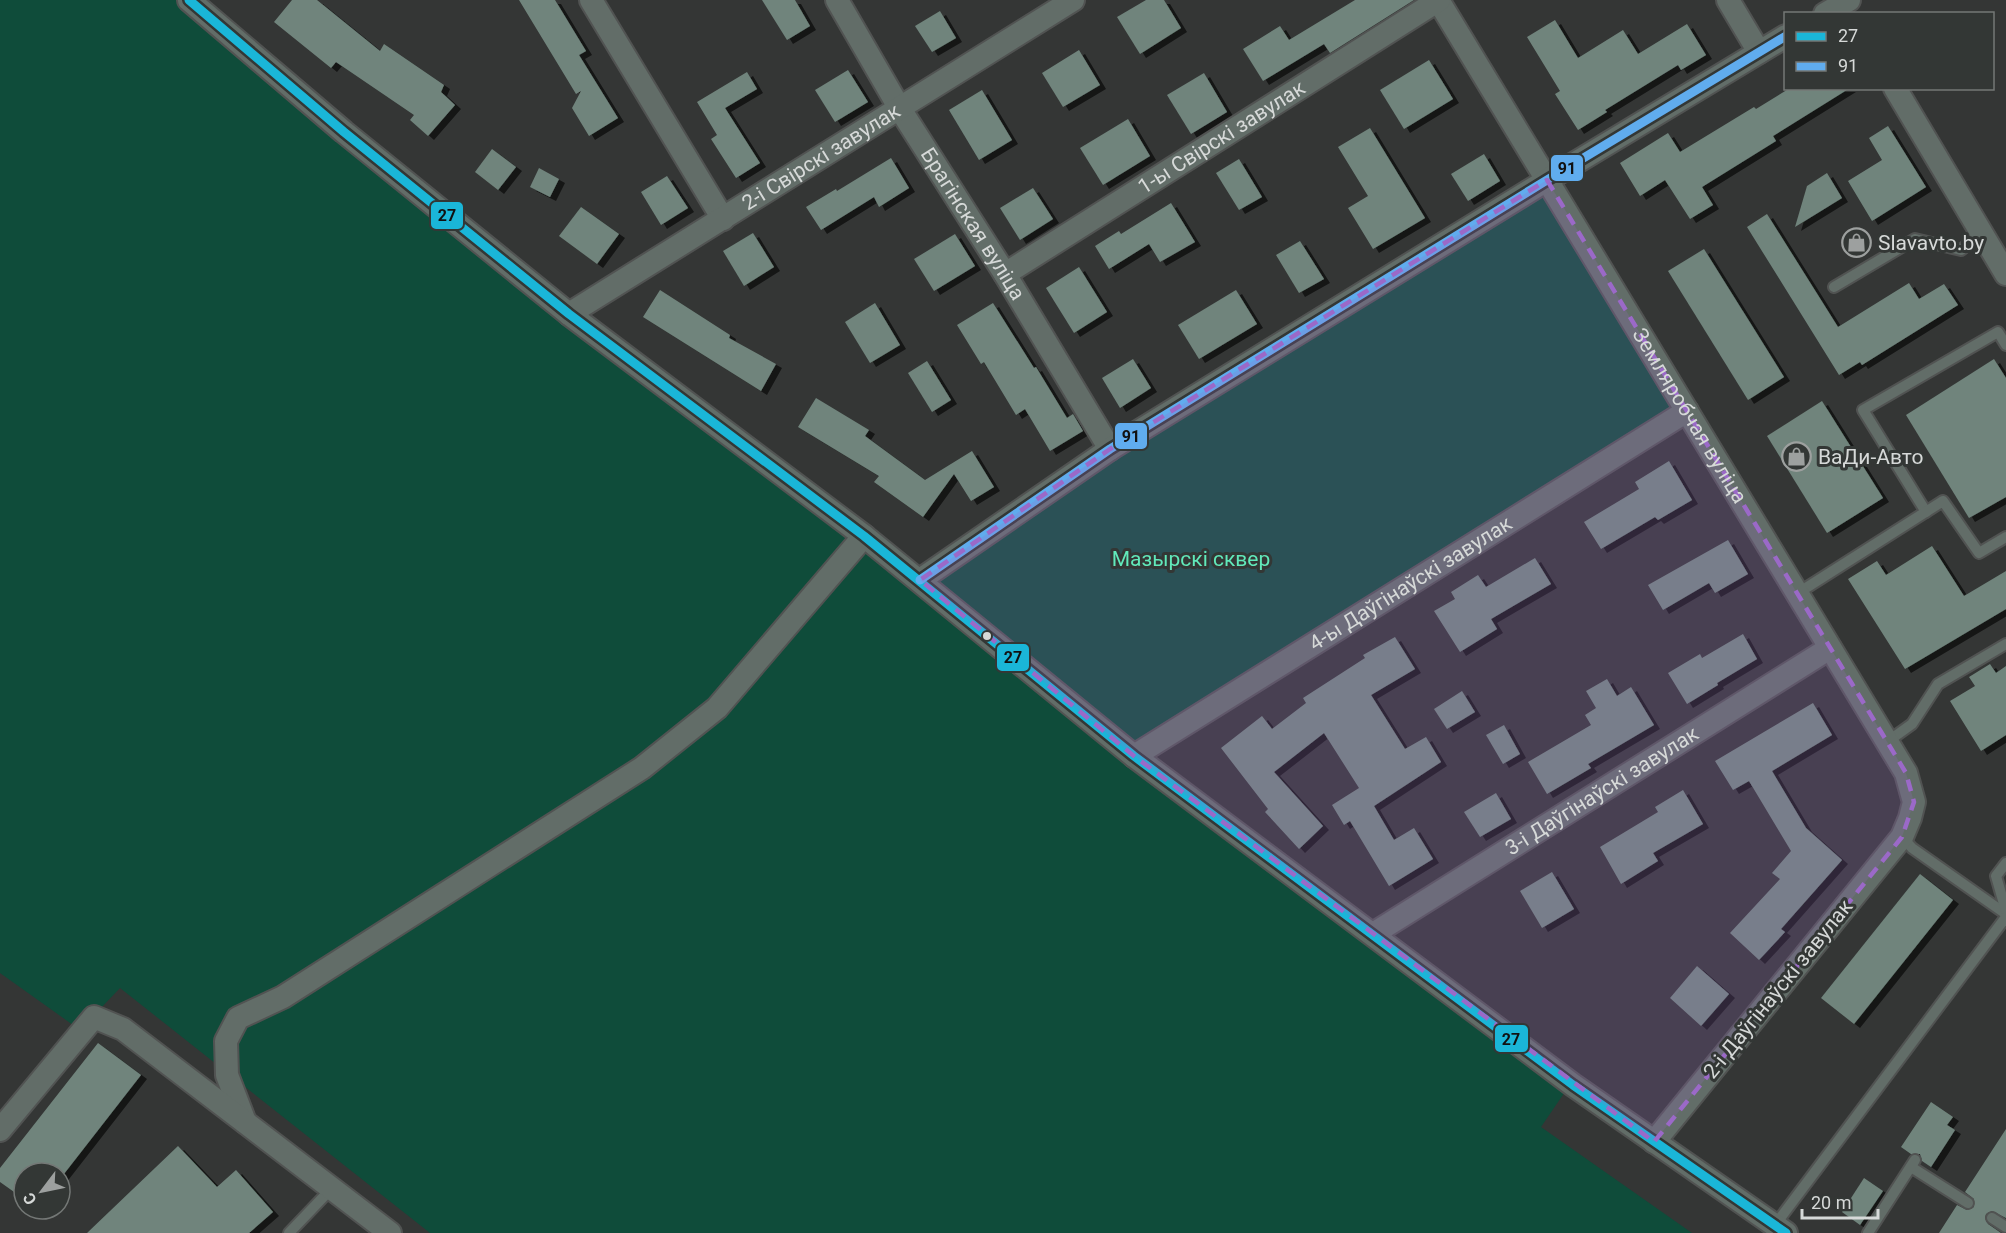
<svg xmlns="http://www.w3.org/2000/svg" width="2006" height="1233" viewBox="0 0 2006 1233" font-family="Roboto,sans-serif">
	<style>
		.green { fill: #0f4c3a }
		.building { fill: #70847c; filter: url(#shadow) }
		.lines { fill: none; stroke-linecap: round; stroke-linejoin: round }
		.service-casing { stroke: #515352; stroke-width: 14 }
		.minor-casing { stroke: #515352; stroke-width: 26 }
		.service { stroke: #626d68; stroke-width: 10 }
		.minor { stroke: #626d68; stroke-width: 22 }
		.bus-1-casing { stroke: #333735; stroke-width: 14 }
		.bus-2-casing { stroke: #333735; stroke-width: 14 }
		.bus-1 { stroke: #1ab6d8; stroke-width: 9 }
		.bus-2 { stroke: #60acee; stroke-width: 9 }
		.marked { fill: #9b69c8; fill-opacity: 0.2; stroke: #9b69c8; stroke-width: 4.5; stroke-dasharray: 12 8; stroke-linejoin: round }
		.bus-dot { fill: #d6d9d8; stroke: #333735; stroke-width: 2 }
		.labels { text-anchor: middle; stroke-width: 6; stroke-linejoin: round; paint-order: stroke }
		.street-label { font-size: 21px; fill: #d6d9d8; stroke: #333735 }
		.poi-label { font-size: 21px; fill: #d6d9d8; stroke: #333735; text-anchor: start }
		.park-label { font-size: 21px; fill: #61e9ba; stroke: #333735 }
		.line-badge { stroke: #333735; stroke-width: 2 }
		.pale-badge-label { font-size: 16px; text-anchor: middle; font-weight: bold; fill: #111 }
	</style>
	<defs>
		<filter id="shadow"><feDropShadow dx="6" dy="4" stdDeviation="0" flood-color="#0009"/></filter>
	</defs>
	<rect width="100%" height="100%" fill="#343635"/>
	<g class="green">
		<polygon points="0,0 185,0 1569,1086 1541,1127 1692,1233 430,1233 120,988 80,1030 0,973"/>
		<polygon points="1547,180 1687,411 1134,756 920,580"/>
	</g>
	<g class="building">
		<polygon points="292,0 317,0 380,51 384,44 444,85 441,92 455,105 428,136 410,120 414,115 336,62 331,68 274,22"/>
		<polygon points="519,0 555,0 586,51 579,55 618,118 589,136 572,108 581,91 576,94"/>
		<polygon points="762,0 795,0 810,26 787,40"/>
		<polygon points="1146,0 1164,0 1181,28 1140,54 1117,17"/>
		<polygon points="1355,0 1414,0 1330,53 1324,44 1263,81 1243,49 1280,26 1289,40"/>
		<polygon points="940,11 956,38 932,52 915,26"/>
		<polygon points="1555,20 1578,58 1623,30 1638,54 1687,24 1706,55 1681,70 1678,65 1605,110 1607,112 1578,130 1555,94 1560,91 1527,37"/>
		<polygon points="1079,50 1100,85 1063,107 1042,73"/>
		<polygon points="1429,60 1453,99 1404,129 1380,90"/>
		<polygon points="848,70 868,102 835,122 815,90"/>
		<polygon points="747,72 757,89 725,108 760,163 736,178 711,139 717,135 697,102"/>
		<polygon points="1204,73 1227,112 1191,134 1167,95"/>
		<polygon points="1790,88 1850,88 1773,136 1776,141 1702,187 1713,205 1690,219 1665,180 1640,196 1620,163 1668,133 1680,152 1754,107 1756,109"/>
		<polygon points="982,90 1012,140 979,160 949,110"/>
		<polygon points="1128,119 1150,156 1103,185 1080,148"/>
		<polygon points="1888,126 1926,187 1872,221 1848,181 1882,160 1869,138"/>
		<polygon points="1370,128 1425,218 1373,249 1348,208 1368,196 1338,147"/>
		<polygon points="492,149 516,167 498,190 475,172"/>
		<polygon points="1484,154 1500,181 1468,201 1451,174"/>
		<polygon points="891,158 909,188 879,207 874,197 821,230 806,207 836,189 837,191"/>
		<polygon points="1239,159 1262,197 1239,210 1216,173"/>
		<polygon points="539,168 559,179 550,197 530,187"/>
		<polygon points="1827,173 1842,198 1795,227 1807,186"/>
		<polygon points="667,176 688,208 661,225 641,192"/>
		<polygon points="1033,188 1053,219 1020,240 1000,208"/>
		<polygon points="1171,203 1195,242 1160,262 1149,244 1109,269 1095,246 1119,231 1121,234"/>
		<polygon points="581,207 619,234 597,264 559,236"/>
		<polygon points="1767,214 1838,327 1909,283 1919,299 1944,284 1958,305 1862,365 1860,362 1839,375 1747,227"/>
		<polygon points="753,233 774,267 744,286 723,251"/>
		<polygon points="955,234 975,266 934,291 914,259"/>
		<polygon points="1300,241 1324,279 1299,293 1276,255"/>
		<polygon points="1704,249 1784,377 1748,400 1668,271"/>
		<polygon points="1079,267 1107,312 1074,333 1046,288"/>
		<polygon points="660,290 730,335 729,338 776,364 761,391 643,317"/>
		<polygon points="1236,290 1257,324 1199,359 1178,325"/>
		<polygon points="875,303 900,345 870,363 845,322"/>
		<polygon points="993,303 1034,368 1036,367 1067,418 1073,414 1083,431 1050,451 1025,409 1016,415 984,362 981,364 957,325"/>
		<polygon points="1133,359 1151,388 1120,408 1102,378"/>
		<polygon points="1994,359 2006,378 2006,497 1969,518 1906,415"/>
		<polygon points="927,361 951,400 932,412 908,373"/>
		<polygon points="816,398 869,430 865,436 925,480 972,451 994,487 971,501 954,474 923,517 874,482 879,476 798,427"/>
		<polygon points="1822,401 1883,498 1827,533 1767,436"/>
		<polygon points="1669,461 1692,500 1658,520 1655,517 1601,549 1584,522 1639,489 1635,482"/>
		<polygon points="1728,540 1748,574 1715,593 1709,583 1663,610 1648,585"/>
		<polygon points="1932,546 1964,596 2006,571 2006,609 1905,669 1848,579 1877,561 1886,575"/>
		<polygon points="1535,558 1551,584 1491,619 1497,629 1460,652 1434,611 1455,599 1451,592 1478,575 1486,587"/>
		<polygon points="1743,634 1757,659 1717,683 1718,685 1687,704 1668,673 1700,654 1702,658"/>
		<polygon points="1395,637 1415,669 1371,695 1405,749 1426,737 1441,762 1374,806 1394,840 1414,828 1433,859 1389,886 1350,821 1344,825 1332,805 1359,788 1324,733 1274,772 1323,826 1299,849 1265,812 1268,809 1221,748 1262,716 1272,729 1306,703 1303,698 1365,658 1363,655"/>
		<polygon points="1990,664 1996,673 2006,666 2006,735 1981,751 1950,701 1975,686 1969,677"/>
		<polygon points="1607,679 1617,696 1631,687 1654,725 1588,764 1591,768 1547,794 1528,762 1591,725 1585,715 1596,708 1586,691"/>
		<polygon points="1462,691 1475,712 1447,729 1434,709"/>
		<polygon points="1813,703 1832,735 1772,771 1806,828 1842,860 1781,929 1785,932 1759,960 1730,933 1780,879 1772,873 1791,851 1749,781 1733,790 1715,761"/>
		<polygon points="1504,725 1520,754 1503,764 1486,735"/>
		<polygon points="1683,790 1703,824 1653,853 1658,861 1621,884 1600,847 1658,812 1655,807"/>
		<polygon points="1496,793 1511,819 1480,837 1464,812"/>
		<polygon points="1552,872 1574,909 1542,928 1520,891"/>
		<polygon points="1920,874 1953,900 1854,1024 1821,998"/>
		<polygon points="1697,966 1729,994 1701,1026 1670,998"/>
		<polygon points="98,1043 141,1075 60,1179 60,1173 24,1173 24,1199 0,1182 0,1168"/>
		<polygon points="1931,1102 1953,1117 1947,1125 1955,1130 1931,1167 1922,1161 1920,1154 1911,1154 1901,1147"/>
		<polygon points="2006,1129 2006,1218 1992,1211 1986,1214 1985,1218 1988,1224 2001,1233 1939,1233 1957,1205 1967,1210 1974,1207 1974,1199 1965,1192"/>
		<polygon points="178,1146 217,1187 236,1170 273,1212 249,1233 87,1233"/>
		<polygon points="1864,1178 1883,1191 1860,1225 1842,1212"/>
	</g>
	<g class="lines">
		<defs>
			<g id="service">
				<polyline points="1834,287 1915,239 1961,250 1982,233"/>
				<polyline points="1926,512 1863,410 1998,332 2006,345"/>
				<polyline points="1798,593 1943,501 1979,553 2006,537"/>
				<polyline points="1887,742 1912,724 1938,684 2006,644"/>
				<polyline points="1902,837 1912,848 2006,914"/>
				<polyline points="2006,863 1996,876 2006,911"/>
				<polyline points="1911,1167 1968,1203"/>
				<polyline points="1992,1218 2006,1227"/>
				<polyline points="1775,1225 2006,917"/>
				<polyline points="289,1233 331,1189"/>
				<polyline points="1868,1233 1915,1160"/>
			</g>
			<g id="minor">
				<polyline points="189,0 344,132 569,314 864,536 1134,756 1573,1085 1786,1233"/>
				<polyline points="591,0 723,219"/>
				<path id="s1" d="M837,0L900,109L1005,274L1110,449"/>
				<path id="s2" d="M1438,0L1906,773L1914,802L1910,818L1902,837L1654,1142"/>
				<polyline points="1728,0 1759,52"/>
				<polyline points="1825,14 1849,0"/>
				<polyline points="1895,88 2006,274"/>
				<path id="s3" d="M1005,274L1439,0"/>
				<path id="s4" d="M569,314L1073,0"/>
				<polyline points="920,580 1110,449 1547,180 1786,36"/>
				<path id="s5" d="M1134,756L1687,411"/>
				<path id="s6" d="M1373,934L1830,648"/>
				<polyline points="245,1122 227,1075 226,1041 238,1018 283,997 642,768 717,708 864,536"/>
				<polyline points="0,1130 94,1017 123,1029 390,1233"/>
			</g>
		</defs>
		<use href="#service" class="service-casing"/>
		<use href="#minor" class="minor-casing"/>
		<use href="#service" class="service"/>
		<use href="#minor" class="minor"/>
		<defs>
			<polyline id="bus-1" points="189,0 344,132 569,314 864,536 1134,756 1573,1085 1786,1233"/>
			<polyline id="bus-2" points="920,580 1110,449 1547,180 1786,36"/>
		</defs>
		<use href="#bus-1" class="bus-1-casing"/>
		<use href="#bus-2" class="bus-2-casing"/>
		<use href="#bus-1" class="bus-1"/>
		<use href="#bus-2" class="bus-2"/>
	</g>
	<path class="marked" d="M1547,180L1906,773L1914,802L1902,837L1654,1142L1134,756L920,580L1110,449Z"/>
	<defs>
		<symbol id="shop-ring" viewBox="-11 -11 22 22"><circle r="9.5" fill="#333735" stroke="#9da09f" stroke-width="1.5"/><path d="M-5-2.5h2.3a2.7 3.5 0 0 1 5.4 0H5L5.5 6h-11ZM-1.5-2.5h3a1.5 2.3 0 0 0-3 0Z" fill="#9da09f"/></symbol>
	</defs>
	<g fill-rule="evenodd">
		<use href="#shop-ring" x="1840" y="226" width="33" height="33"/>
		<use href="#shop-ring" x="1780" y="440" width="33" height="33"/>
	</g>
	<circle class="bus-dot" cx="987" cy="636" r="5"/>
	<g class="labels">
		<g class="street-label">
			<text dy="7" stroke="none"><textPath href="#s3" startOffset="256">1-ы Свірскі завулак</textPath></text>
			<text dy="7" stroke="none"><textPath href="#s4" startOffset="297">2-і Свірскі завулак</textPath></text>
			<text dy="7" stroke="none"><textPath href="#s1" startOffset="262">Брагінская вуліца</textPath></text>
			<text dy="7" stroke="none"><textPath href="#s2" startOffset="486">Земляробчая вуліца</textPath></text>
			<text dy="7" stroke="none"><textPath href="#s5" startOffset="326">4-ы Даўгінаўскі завулак</textPath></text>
			<text dy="7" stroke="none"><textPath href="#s6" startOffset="270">3-і Даўгінаўскі завулак</textPath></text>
			<text transform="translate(1778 989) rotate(-51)" y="7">2-і Даўгінаўскі завулак</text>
		</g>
		<g class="poi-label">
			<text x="1878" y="250">Slavavto.by</text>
			<text x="1818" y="464">ВаДи-Авто</text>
		</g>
		<g class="park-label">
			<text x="1191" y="566">Мазырскі сквер</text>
		</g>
	</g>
	<g class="line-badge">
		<rect x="1550" y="154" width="34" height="28" rx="6" fill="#60acee"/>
		<rect x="430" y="201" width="34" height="29" rx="6" fill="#1ab6d8"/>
		<rect x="1114" y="422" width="34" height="28" rx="6" fill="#60acee"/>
		<rect x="996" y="643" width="34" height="29" rx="6" fill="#1ab6d8"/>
		<rect x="1494" y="1024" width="35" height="29" rx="6" fill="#1ab6d8"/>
	</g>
	<g class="pale-badge-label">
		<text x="1567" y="174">91</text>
		<text x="447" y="221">27</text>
		<text x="1131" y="442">91</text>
		<text x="1013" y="663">27</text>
		<text x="1511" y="1045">27</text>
	</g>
	<rect x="1784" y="12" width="210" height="78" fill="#333735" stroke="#747876" stroke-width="1.5"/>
	<rect x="1796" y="32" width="30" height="9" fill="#1ab6d8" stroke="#747876" stroke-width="1.5"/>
	<text x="1838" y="42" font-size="18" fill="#d6d9d8">27</text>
	<rect x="1796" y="62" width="30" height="9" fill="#60acee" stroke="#747876" stroke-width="1.5"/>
	<text x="1838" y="72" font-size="18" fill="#d6d9d8">91</text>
	<g transform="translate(42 1191) rotate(238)"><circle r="28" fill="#333735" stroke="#747876" stroke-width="1.5"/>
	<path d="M0-4.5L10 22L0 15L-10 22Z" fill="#9da09f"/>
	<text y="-9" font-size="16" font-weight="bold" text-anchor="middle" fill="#d6d9d8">С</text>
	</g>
	<path d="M1802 1209v9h76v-9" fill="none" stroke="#d6d9d8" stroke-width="3"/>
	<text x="1811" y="1209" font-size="18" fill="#d6d9d8" stroke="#333735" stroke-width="4.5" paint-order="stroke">20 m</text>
</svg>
